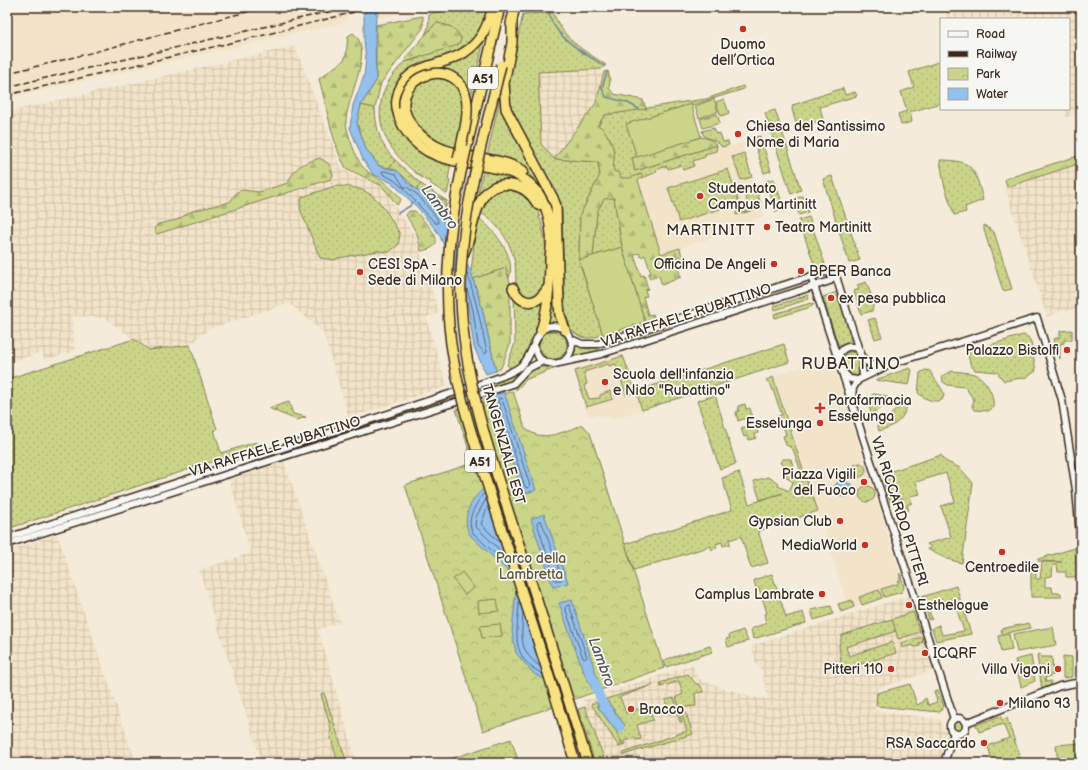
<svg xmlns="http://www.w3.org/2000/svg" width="1088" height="770" viewBox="0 0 1088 770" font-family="'Balsamiq Sans',sans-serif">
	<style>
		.built { fill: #f2e3c9 }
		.industrial { fill: url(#industrial-grid) }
		.grass { fill: url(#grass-dots); stroke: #828054 }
		.forest { fill: url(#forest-firs); stroke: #828054 }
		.park { fill: url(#park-crowns); stroke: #828054 }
		.pitch { fill: #cad589; stroke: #828054 }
		.water { fill: #93c0ed; stroke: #70849a }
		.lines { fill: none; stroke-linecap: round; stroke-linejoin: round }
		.shore { stroke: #5e6671; stroke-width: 1 }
		.stream { stroke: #70849a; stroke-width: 1.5 }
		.river { stroke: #93c0ed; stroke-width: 9 }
		.tertiary-casing { stroke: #3b2a1e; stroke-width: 9 }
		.motorway-casing { stroke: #3b2a1e; stroke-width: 12 }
		.tertiary { stroke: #f6f6f2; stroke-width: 6 }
		.motorway { stroke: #f8e281; stroke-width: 9 }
		.rail { stroke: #3b2a1e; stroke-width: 1.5; stroke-dasharray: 6 3; stroke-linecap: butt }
		.motorway-bridge-casing { stroke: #3b2a1e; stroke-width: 12; stroke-linecap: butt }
		.motorway-bridge { stroke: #f8e281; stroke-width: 9 }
		.poi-dot { fill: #c8321e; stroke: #f6f6f2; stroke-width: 1.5 }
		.labels { text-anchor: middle; stroke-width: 3.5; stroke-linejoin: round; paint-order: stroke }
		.shield { fill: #f6f6f2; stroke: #73675e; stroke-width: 1 }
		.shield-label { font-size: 13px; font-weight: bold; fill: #3b2a1e }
		.poi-label { font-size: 14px; fill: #3b2a1e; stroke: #f6f6f2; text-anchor: start }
		.street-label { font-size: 14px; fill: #3b2a1e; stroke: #f6f6f2 }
		.park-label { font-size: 14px; fill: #5f5539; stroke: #f6f6f2 }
		.water-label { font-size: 15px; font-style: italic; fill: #55575c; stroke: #f6f6f2 }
		.neighbourhood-label { font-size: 15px; letter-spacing: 1px; fill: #3b2a1e; stroke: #f6f6f2 }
		.quarter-label { font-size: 16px; letter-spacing: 1px; fill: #3b2a1e; stroke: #f6f6f2 }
	</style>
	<defs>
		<pattern id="industrial-grid" width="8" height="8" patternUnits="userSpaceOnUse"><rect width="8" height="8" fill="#f2e3c9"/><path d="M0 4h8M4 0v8" fill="none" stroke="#d0c3ac"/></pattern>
		<pattern id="grass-dots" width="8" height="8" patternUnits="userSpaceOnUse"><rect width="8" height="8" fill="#cad589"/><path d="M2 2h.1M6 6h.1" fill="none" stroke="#aeb776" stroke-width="1.8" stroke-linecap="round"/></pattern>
		<pattern id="forest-firs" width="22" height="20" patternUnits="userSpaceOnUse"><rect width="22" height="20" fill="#cad589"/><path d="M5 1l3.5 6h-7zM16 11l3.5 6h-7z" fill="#aeb776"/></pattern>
		<pattern id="park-crowns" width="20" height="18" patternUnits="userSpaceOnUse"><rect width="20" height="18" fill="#cad589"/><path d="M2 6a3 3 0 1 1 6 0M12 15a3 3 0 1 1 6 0" fill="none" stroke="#aeb776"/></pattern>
	</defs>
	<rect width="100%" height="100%" fill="#f4ebda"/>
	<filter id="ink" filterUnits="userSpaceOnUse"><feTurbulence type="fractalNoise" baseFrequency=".025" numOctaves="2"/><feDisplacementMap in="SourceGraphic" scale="8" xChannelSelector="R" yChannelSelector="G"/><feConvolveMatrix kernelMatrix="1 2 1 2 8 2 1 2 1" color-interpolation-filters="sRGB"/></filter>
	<g filter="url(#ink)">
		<g class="built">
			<polygon points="7,7 344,7 347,17 343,23 7,98"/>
			<polygon points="380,7 431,7 376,19"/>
			<polygon points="753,138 754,142 742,146 764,216 753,220 752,225 661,254 635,172 717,145 722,148 739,144"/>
			<polygon points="624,354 642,410 614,418 598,415 588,416 574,370"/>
			<polygon points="827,359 832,361 904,587 902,592 849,609 774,376"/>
		</g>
		<g class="industrial">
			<polygon points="944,7 1081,7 1081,112 1066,117 1063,109 1069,109 1069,19 948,19"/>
			<polygon points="295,46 342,169 382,187 415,236 439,313 426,317 447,386 349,418 323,332 289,303 209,329 190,345 149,350 105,318 72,316 75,351 45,360 42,352 7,363 7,112"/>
			<polygon points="601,69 604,72 596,103 554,159 541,144 538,72"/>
			<polygon points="1081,163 1081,309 1059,311 1059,313 1047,317 1005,188"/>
			<polygon points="284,462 340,623 318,629 357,763 262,763 199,570 251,553 229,480"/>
			<polygon points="57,534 136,763 7,763 7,552"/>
			<polygon points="914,594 938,669 878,688 875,711 939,719 947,734 939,763 647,763 642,755 633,761 634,763 612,763 610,760 605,761 583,700 595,697 598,707 606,701 604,693 693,665 697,677 701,680 751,697 768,699 761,669 756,664 751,646"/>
		</g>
		<g class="grass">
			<path d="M456,7L451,11L468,7L489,8L482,30L463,50L421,65L394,101L451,162L448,180L450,181L447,194L431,184L430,180L427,181C394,159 368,127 386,86C391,76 398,69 405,61C422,64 441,39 451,27L436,23L425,35L428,28L429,14Z"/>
			<path d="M553,13C566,42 581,48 606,65L601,69L538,72L541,144L554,159L598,162L600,175L580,215L579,260L603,335C582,341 579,338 565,323L562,211L550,182L509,106L506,91L523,14Z"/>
			<path d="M485,36L470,101C453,36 369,83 415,132C426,143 439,150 454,155L453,158C433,151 407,138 401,115C398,107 399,99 402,91C411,67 438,68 458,59C469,54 478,46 485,36Z"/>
			<polygon points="941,61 941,103 910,112 912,122 901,125 898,114 907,111 901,92 914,87 909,72"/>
			<path d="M445,75L462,92L463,114L455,151C434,141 407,129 406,102C406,96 412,88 415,82Z"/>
			<polygon points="743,86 744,89 692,105 691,101 706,99"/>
			<polygon points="843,88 845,95 855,92 857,96 820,107 823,120 797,127 792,109 793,105"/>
			<path d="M500,98C505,129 532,164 547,192L524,169L487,156Z"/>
			<path d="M690,101L691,104L627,124L637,157L632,158L635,171L717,145L716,151L705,154V157L693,161L694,166L683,170L681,165L668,169L667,166L656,170L657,172L642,178L641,174L629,179L621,178L619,173L614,171C612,164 615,159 614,152C612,142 607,131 598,126L605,115Z"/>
			<path d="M361,105L375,108C376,129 380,145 395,160L390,168L379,166L366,149L357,123Z"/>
			<polygon points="775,110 801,190 791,194 765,113"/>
			<polygon points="714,128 716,134 720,133 723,142 728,141 729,145 722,147 717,142 704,136 702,131"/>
			<polygon points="760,136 771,171 764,173 753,138"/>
			<polygon points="744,153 752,177 741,180 732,157"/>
			<path d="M940,160C975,160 975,170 983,200L965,207L966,212L954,215L944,184Z"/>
			<polygon points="484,168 505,172 529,190 485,189 477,198"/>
			<polygon points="728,169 739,203 679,222 668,188"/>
			<polygon points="832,176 860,260 849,263 823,179"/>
			<polygon points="774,179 784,209 776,212 766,181"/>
			<polygon points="421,184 447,201 421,193 416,189"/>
			<polygon points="755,185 762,208 736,215 736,212 749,208 744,189"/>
			<path d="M335,186C375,186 381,203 400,234L398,245L389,252L377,251L339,258L334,260L320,258L301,211L300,205L302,197Z"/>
			<path d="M513,187C519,191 529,195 533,201C544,217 558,293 531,298C529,299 525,297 522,297C513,282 517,279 515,264C511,241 498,223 478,211L490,192Z"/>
			<polygon points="604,198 614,198 622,247 593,256 597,212"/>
			<path d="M477,217C493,228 517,256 509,278L506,268L473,279L471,272Z"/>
			<polygon points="809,217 825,264 815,267 799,220"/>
			<polygon points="984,225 994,232 1012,289 1003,291 984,230"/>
			<polygon points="553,253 559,324 547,324"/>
			<polygon points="866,282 874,302 872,311 861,314 854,291 859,289 857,285"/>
			<polygon points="837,292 852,340 838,345 823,297"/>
			<polygon points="808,295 809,299 775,310 774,306"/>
			<polygon points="514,296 544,298 539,326 532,339 526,355 519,364 511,369 507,365 515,343"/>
			<polygon points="811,303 814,304 811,307 775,318 774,314"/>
			<polygon points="875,318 882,337 875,339 868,320"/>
			<polygon points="1072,330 1072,340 1064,340 1064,343 1060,344 1060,359 1054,339 1060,337 1060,331"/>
			<circle cx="553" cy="345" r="14"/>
			<polygon points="1023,335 1028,337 1031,342 1036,371 1027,377 1004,381 997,372 975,370 971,366 967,352"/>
			<polygon points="134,339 149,350 190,345 217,429 214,430 221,453 256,442 257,447 7,529 7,379"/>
			<polygon points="784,344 789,362 642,410 636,391"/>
			<polygon points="576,345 586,349 597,348 599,352 574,356"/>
			<polygon points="849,352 853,352 858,357 860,371 856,377 850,376 843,362 843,356"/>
			<polygon points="623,356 636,392 626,395 616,364 609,366 608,364 584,372 587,384 584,385 589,399 600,398 600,395 610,391 613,399 586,407 575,371"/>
			<polygon points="542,367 556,368 527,379 516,390 516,385 531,370"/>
			<polygon points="910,368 912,370 909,385 875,380"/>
			<polygon points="519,370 521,371 510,381 485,390 483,388 484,386"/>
			<path d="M925,370L930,371C934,380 942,386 944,395L942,400C934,403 924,399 918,393L920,373Z"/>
			<path d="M952,371C959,372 967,372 974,374C986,378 995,396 993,407L989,411L974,410L972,406L974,400L965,387L948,385L943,382L942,376Z"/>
			<polygon points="773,377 808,485 794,490 809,485 818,511 758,531 768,563 751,568 741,536 729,540 730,544 723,546 722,542 716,544 717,548 712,550 711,546 634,570 625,544 732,510 722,478 739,472 749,504 783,493 760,500 754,481 768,477 779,483 778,486 789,491 793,482 786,477 789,468 780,463 782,459 791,459 796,477 800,479 800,469 793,449 786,445 783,436 786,435 784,428 781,428 777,416 782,415 771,385 766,380"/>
			<polygon points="873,394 887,396 883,407 871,414 868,400"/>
			<polygon points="715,395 736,464 720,469 697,401"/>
			<polygon points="444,400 445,402 7,542 7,540"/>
			<path d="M899,400L908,401C904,421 895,426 879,431L877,423C888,419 896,413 899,400Z"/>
			<polygon points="289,402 293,414 306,417 297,420 277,412 276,408 275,411 269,408"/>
			<polygon points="745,404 746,409 750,408 752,416 738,421 736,412 739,411 738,406"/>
			<polygon points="755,424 758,433 755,434 756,438 749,440 747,436 744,437 741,428"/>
			<polygon points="941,455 945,461 960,468 973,483 962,563 947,559 927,549 932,548 927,544 951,537 941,506 955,502 946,473 916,482 920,494 910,496 912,503 907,505 909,510 905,511 902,498 890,502 883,480 886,477 883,474"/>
			<circle cx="859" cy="470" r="7"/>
			<circle cx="867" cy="494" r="8"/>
			<polygon points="1075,548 1077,577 1066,577 1066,572 1058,572 1057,565 1053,565 1052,576 1045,577 1045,587 1052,587 1053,593 1061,593 1061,597 1031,597 1031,563 1035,563 1036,579 1040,579 1042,562 1062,562 1038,561 1038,559"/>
			<polygon points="900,573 904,587 902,592 884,597 881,589 898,584 898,582 900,580"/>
			<polygon points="772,574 786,617 803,612 806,623 753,639 751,629 766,623 764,614 767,613 759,588 756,589 754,580"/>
			<polygon points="956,586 971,634 936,641 932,628 939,625 942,635 964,631 954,602 934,608 930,602 926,603 932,619 929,620 922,597"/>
			<polygon points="879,590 882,598 862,605 859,597"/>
			<polygon points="852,600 854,607 841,612 838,604"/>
			<polygon points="831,606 833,614 814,620 811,610"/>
			<polygon points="892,619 896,631 846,647 849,656 892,642 896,653 842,670 839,646 842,635"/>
			<polygon points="743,630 748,641 728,647 726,639 730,638 729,635"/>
			<polygon points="922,637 923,642 919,643 920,646 914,647 913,645 902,648 901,643"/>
			<polygon points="710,646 712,652 666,667 664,660"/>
			<polygon points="1040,654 1041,657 1052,657 1053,675 1045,678 1046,682 1051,681 1051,685 1042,690 1037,655"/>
			<polygon points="1063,656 1072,657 1072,677 1063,678"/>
			<polygon points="688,674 695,683 701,686 703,692 695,693 696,706 684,707 693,734 623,755 623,753 687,731 676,697 683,694 679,681 661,687 660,683"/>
			<polygon points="910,684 917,705 923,702 923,700 926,698 928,705 937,702 934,691 938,690 944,706 940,712 876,706 877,693"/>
			<polygon points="653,685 620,697 626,713 648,706 653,720 637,725 641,739 636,740 635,737 624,741 625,744 623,745 616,731 624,724 606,699"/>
			<polygon points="324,693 347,763 338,763 330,735 331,729 321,694"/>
			<polygon points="674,698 682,722 680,722 677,713 669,714 665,700"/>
			<polygon points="1000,716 1002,720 1007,718 1022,763 993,763 988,746 1009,738 1003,724 979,732 976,725"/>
			<circle cx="959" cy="726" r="6"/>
			<polygon points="511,739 519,763 438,763"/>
		</g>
		<g class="forest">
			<polygon points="423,16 423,28 381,83 375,108 361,105 376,81 376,25"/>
			<path d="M436,23C446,24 459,28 461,40L458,45L405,62L406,57Z"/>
			<path d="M353,33C376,50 345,100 346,123C347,133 356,158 362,166C369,174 377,177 384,182C389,186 393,191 398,195L401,200L397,205L382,186L346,168C332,145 327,106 319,79L344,60L346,55L348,36Z"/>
			<path d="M608,71L610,81L609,88L614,94L643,100L646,109L605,115L598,125C607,131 612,142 614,152C615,159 612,164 614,171L619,173L621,178H629L642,174V178L638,180L661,254L680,248L682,257L667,260L671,266H677L681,277L662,285L659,276L650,279L648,274L651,273L645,255L641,257L639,253L634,255L641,276L644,275L648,289L645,290L647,296L643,297L648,315L653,314L654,317L652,320L645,322L622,247L614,198L604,199L597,212L593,256L579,260L580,215L600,175L598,162L554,159L596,103L604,72Z"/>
			<polygon points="701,137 709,139 717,145 635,171 632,158"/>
			<path d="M320,158L329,164L333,175L331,179L157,234L154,229L158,224L177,220L192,211L230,202L237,192L242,190L259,192L288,183C296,165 302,164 320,158Z"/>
			<polygon points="395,160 421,184 416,189 398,171 390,168"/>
			<polygon points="421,193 447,201 443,221"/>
			<path d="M409,211H415C426,224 453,246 421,251L417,234L406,215Z"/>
			<polygon points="506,268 510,283 510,344 501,368 496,371 482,308 473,279"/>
			<polygon points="1031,656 1035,681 1021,687 1015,660"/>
			<polygon points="597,702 598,707 616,731 623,745 619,747 591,704"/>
			<polygon points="585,707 605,761 595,763 578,709"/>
		</g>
		<g class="park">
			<polygon points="1081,155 1081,163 1007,187 1005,179"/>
			<path d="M513,391L525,428C542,444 564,431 583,425L590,433L664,668L483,731L405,485L473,463L456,409Z"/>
			<polygon points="913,612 920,632 898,639 892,619"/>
			<polygon points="1029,623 1031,628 1002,634 1001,629"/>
			<polygon points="1081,743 1081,763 1058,763 1056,745"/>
		</g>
		<g class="pitch">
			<polygon points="714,99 718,112 699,118 695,106"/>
			<polygon points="724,99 729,113 721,116 716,102"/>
			<polygon points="691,104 701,137 637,157 626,124"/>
			<polygon points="717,114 720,123 703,128 700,119"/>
			<polygon points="803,196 808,212 799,215 794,199"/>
			<polygon points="622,247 645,322 603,335 579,260"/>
			<polygon points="462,572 474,587 465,595 453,579"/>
			<polygon points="497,599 499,611 479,613 478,601"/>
			<polygon points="500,624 502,636 482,638 480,626"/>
			<polygon points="1053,627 1056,645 1017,652 1013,634"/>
			<polygon points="1009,634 1012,650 1001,652 998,636"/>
		</g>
		<g class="water">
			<polygon points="380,7 376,19 375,36 376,81 361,105 357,123 366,149 379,166 398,171 408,183 421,193 440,216 453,237 471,272 482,308 496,371 486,374 474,347 467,300 439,234 418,208 392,183 373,174 363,160 350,128 353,105 364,76 366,60 364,41 364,12"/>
			<polygon points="504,392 536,490 523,494 492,396"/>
			<path d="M502,477L569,683L542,678L534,674L516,653L512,632L516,588L512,575L470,535C457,512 481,485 502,477Z"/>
			<polygon points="840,480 853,485 854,487 848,497 838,496 837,492 829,496 826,495 828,491 836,490 834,486"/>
			<polygon points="544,514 568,583 553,587 531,519"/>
			<polygon points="572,600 600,686 592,689 582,668 559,603"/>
			<polygon points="606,701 625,725 616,731 598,707 598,704"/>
		</g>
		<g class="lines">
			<g class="shore">
				<polygon points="385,171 396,174 404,187 402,187 394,180 383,174 382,172"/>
				<polygon points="405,187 407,187 418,195 437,218 438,223 435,223 405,190"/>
				<path d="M467,289L473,310L478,345L485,354L487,352C481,325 476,299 467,273"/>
				<polygon points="499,398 502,399 530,486 529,488 525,487 498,401"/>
				<path d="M484,493C476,504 465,519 473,533L507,565"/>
				<polyline points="486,499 476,517 475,526 504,554"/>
				<polyline points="488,506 481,524 500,543"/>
				<polygon points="541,520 562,578 561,580 555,580 537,523"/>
				<path d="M519,602C518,632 508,657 543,674"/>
				<polygon points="569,605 587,657 585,659 583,658 565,608"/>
				<path d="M523,614C521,638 519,652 541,667"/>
			</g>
			<g class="stream">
				<path d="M548,7C550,36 583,52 604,66"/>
				<polyline points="607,72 602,88 606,97 626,102 639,109"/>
				<polyline points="398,213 410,206 412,202"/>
			</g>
			<g class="river">
				<polyline points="370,22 371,7"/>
				<polyline points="592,677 602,702 620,728"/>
			</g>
			<defs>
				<g id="tertiary">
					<polyline points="835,273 861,357 863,376"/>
					<polyline points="811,276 954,719"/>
					<polyline points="571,339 582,344 598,344 825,272 835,273"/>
					<polyline points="534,346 539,358 545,362 554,364 601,354 830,281 835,273"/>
					<polyline points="862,357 871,365 883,366"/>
					<path d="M838,358C841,347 851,343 860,351"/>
					<polyline points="843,372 850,379 858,380"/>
					<polyline points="852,397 853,388 858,380 891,364 1037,318 1062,400 1076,490 1081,546"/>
					<path d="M7,538L483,383C496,378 512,374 522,365C537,352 534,317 562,328C575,337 575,352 563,362"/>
					<polyline points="7,544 513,384 527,369 543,361"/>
					<circle cx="958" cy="726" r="8"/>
					<polyline points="966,723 1060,686 1081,682"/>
					<polyline points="944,763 954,733"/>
				</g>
				<g id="motorway">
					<path d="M493,7C488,25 482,41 465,52C441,69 403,61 397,99C395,110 400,121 406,131C445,191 542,133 551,234C552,242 551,250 550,258C550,279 548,310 541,330"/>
					<polyline points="512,19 512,43 504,83 506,109 553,198 556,206 559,304 560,315 565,330"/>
					<polyline points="511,24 515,7"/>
					<path d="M404,108C409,130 431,147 452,152C476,160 500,157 523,171"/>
					<polyline points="466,150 500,7"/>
					<path d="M462,257C476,233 471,179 512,185C524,187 532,194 538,205"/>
					<path d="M513,288C521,306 537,306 547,289"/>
				</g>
			</defs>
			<use href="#tertiary" class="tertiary-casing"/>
			<use href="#motorway" class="motorway-casing"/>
			<use href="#tertiary" class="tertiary"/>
			<use href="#motorway" class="motorway"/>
			<g class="rail">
				<path d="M7,73C95,54 181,27 268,7"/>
				<polyline points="7,87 349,7"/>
				<polyline points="7,95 260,36 374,7"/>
			</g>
			<defs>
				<g id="motorway-bridge">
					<path d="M501,65C483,141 458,220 461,300C464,382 491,457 516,535C541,611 564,687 588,763"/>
					<path d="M404,108C401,70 458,59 466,97C470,116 462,140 458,159"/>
					<path d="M466,150C452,209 444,266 449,326C454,384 474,441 491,496C519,585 550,673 575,763"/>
				</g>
			</defs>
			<use href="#motorway-bridge" class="motorway-bridge-casing"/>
			<use href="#motorway-bridge" class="motorway-bridge"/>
		</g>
	</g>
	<g class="poi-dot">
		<circle cx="743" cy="29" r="4"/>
		<circle cx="738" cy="134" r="4"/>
		<circle cx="700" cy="196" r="4"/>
		<circle cx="767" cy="227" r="4"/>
		<circle cx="774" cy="264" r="4"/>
		<circle cx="801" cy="271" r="4"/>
		<circle cx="360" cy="272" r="4"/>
		<circle cx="831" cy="298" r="4"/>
		<circle cx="1067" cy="350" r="4"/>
		<circle cx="605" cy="382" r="4"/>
		<path d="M818 402h4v4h4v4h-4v4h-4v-4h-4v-4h4z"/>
		<circle cx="820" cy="423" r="4"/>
		<circle cx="864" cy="482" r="4"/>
		<circle cx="840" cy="521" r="4"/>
		<circle cx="865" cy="545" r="4"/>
		<circle cx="1002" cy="552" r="4"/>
		<circle cx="822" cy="594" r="4"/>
		<circle cx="909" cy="605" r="4"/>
		<circle cx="925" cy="653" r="4"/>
		<circle cx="891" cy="669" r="4"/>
		<circle cx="1058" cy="669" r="4"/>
		<circle cx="1000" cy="703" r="4"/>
		<circle cx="631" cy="709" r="4"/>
		<circle cx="984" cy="743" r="4"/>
	</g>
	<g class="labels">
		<g class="shield">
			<rect x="468" y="67" width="30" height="22" rx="3"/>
			<rect x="465" y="450" width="30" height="22" rx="3"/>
		</g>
		<g class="shield-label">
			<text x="483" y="83">A51</text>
			<text x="480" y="466">A51</text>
		</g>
		<g class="poi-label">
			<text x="743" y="49" text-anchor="middle">Duomo<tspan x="743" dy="16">dell’Ortica</tspan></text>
			<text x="746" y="131">Chiesa del Santissimo<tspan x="746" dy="16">Nome di Maria</tspan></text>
			<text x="708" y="193">Studentato<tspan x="708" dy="16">Campus Martinitt</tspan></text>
			<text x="775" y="232">Teatro Martinitt</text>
			<text x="368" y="269">CESI SpA -<tspan x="368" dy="16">Sede di Milano</tspan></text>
			<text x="766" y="269" text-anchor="end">Officina De Angeli</text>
			<text x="809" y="276">BPER Banca</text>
			<text x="839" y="303">ex pesa pubblica</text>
			<text x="1059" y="355" text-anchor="end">Palazzo Bistolfi</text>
			<text x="613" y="379">Scuola dell'infanzia<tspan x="613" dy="16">e Nido "Rubattino"</tspan></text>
			<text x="828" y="405">Parafarmacia<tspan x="828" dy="16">Esselunga</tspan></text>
			<text x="812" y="428" text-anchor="end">Esselunga</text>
			<text x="856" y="479" text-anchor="end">Piazza Vigili<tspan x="856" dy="16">del Fuoco</tspan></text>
			<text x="832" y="526" text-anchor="end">Gypsian Club</text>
			<text x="857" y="550" text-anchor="end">MediaWorld</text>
			<text x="1002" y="572" text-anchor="middle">Centroedile</text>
			<text x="814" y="599" text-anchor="end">Camplus Lambrate</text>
			<text x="917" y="610">Esthelogue</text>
			<text x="933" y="658">ICQRF</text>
			<text x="883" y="674" text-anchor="end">Pitteri 110</text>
			<text x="1050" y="674" text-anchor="end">Villa Vigoni</text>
			<text x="1008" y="708">Milano 93</text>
			<text x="639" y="714">Bracco</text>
			<text x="976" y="748" text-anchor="end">RSA Saccardo</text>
		</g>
		<g class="street-label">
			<text transform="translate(686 315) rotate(-18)" y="5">VIA RAFFAELE RUBATTINO</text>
			<text transform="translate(504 444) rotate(74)" y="5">TANGENZIALE EST</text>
			<text transform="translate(275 446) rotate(-17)" y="5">VIA RAFFAELE RUBATTINO</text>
			<text transform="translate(900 511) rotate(72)" y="5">VIA RICCARDO PITTERI</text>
		</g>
		<g class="park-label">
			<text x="531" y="563">Parco della<tspan x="531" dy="16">Lambretta</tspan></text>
		</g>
		<g class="water-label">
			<text transform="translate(440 207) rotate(54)" y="5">Lambro</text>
			<text transform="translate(602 662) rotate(70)" y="5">Lambro</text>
		</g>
		<g class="neighbourhood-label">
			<text x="711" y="235">MARTINITT</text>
		</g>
		<g class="quarter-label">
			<text x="851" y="369">RUBATTINO</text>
		</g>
	</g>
	<rect width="1088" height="770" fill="none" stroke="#f6f6f2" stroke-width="24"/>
	<rect x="12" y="12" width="1064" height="746" fill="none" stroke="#3b2a1e" stroke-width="1.5" filter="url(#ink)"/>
	<rect x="940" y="18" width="130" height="92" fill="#f6f6f2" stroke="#aba49d"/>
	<rect x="948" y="31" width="20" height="6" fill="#f6f6f2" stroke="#aba49d"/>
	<text x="976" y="38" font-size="12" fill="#3b2a1e">Road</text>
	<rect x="948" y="51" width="20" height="6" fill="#3b2a1e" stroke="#aba49d"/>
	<text x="976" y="58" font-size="12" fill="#3b2a1e">Railway</text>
	<rect x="948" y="68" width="20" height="12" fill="url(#park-crowns)" stroke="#aba49d"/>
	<text x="976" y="78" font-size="12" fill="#3b2a1e">Park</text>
	<rect x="948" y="88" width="20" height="12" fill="#93c0ed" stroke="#aba49d"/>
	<text x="976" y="98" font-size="12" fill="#3b2a1e">Water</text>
</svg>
